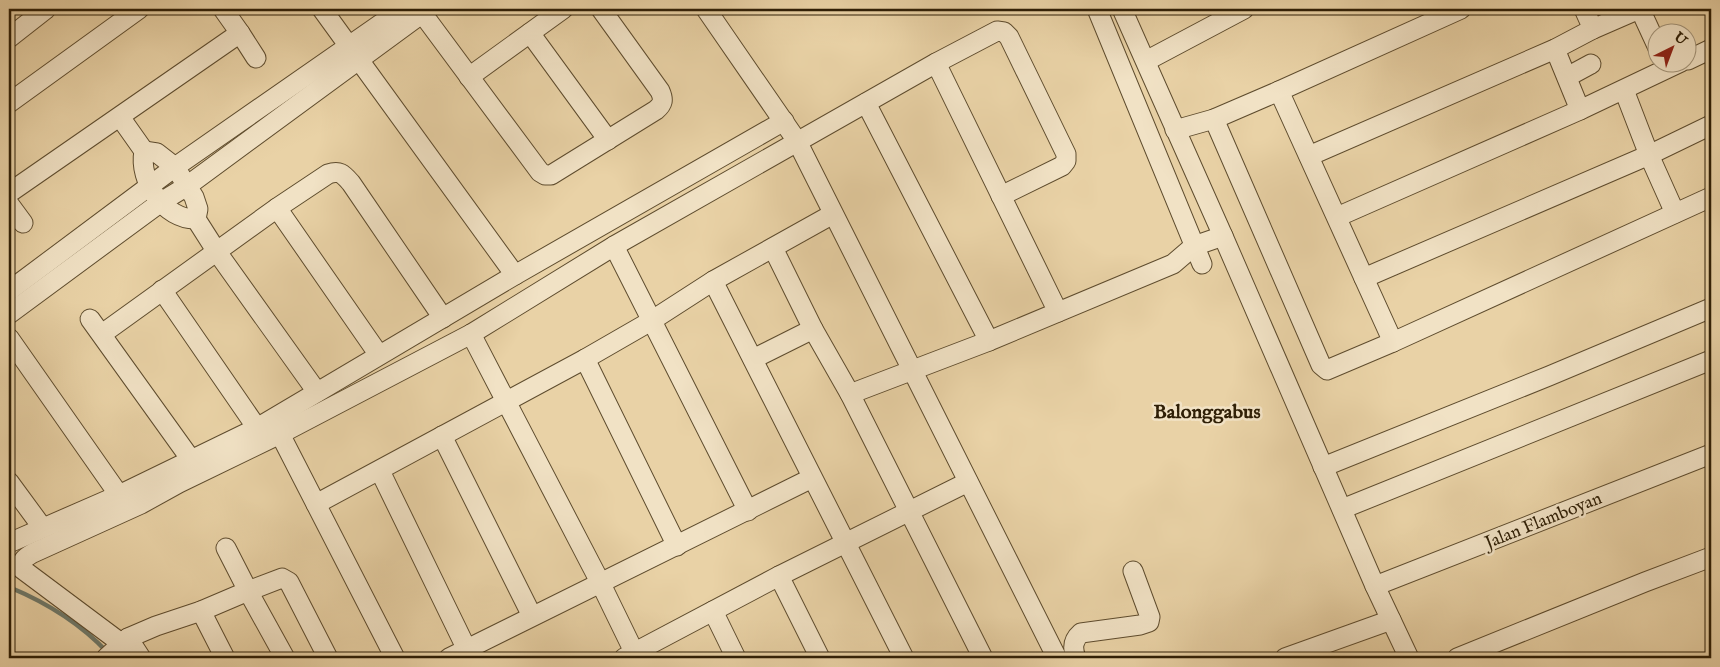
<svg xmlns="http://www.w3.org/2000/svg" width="1720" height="667" viewBox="0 0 1720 667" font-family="'IM FELL English',serif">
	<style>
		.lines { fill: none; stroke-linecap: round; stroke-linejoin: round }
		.stream { stroke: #6f7a6b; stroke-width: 4.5 }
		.minor-casing { stroke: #5e4c2e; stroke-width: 21 }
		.minor { stroke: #f1e2c5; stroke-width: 19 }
		.labels { text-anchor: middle; stroke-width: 5; stroke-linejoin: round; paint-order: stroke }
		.street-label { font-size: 18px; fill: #2f1f06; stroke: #f1e2c5 }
		.quarter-label { font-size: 20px; font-weight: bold; fill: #2f1f06; stroke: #f1e2c5 }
	</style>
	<rect width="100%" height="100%" fill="#e9d2a6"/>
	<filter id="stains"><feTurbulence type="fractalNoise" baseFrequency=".004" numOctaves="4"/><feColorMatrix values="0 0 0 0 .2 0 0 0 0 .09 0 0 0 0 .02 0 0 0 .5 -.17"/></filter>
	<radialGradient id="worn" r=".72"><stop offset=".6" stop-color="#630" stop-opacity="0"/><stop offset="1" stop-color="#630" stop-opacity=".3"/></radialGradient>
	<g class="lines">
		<path class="stream" d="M9,587C45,602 80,623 107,652"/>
		<defs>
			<g id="minor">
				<polyline points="223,9 240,33"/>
				<polyline points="322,9 515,275"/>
				<polyline points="706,9 797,141 1057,658"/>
				<polyline points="1097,9 1202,264"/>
				<polyline points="1122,9 1223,236 1375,586 1409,658"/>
				<polyline points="1584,9 1593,29"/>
				<polyline points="1640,9 1658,48"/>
				<path d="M422,13L540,172L545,175H551L656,110C663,104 664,100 660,91L601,9"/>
				<polyline points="530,33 608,140"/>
				<polyline points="9,38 46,9"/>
				<polyline points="1555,49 1580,110"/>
				<polyline points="1688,60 1711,49"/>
				<polyline points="1146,61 1244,9"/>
				<polyline points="936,63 1058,312"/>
				<polyline points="469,77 563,9"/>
				<polyline points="1567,77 1591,64"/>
				<polyline points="1624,90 1649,155 1675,213"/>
				<polyline points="1279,91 1393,342"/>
				<polyline points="9,103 139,9"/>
				<polyline points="866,103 989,341"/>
				<polyline points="120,117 144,151"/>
				<polyline points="1214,119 1321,365 1327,370 1393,342 1711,197"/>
				<polyline points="1175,130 1214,119 1279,91 1461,9"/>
				<path d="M144,151L157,153L175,167L194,197L198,209L196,219C165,220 138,181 144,151Z"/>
				<polyline points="1309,156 1555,49 1593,29 1639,9"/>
				<polyline points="9,193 240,33 256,58"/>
				<polyline points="9,204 23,223"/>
				<polyline points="277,208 379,355"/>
				<polyline points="1337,217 1580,110 1681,62"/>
				<polyline points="196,219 217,252 317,392"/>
				<polyline points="614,246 748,511"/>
				<polyline points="773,248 813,329 850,394 983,658"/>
				<polyline points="1364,278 1649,155 1711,125"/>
				<polyline points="713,281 904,658"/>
				<polyline points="162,290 257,428"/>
				<polyline points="9,291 175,167 402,9"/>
				<polyline points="9,314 161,202 187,186 428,9"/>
				<polyline points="90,319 192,461"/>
				<path d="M102,334L277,208L328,174C340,170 343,174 351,183L443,318"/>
				<polyline points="471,334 600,582 637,658"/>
				<polyline points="9,338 119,495"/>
				<polyline points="585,359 677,546"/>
				<polyline points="753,359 813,329"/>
				<polyline points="850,394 989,341 1173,264 1194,246 1223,236"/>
				<polyline points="280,434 395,658"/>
				<polyline points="442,436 532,616"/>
				<polyline points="1323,467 1549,376 1711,308"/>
				<polyline points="380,471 471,658"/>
				<polyline points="9,482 42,527"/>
				<polyline points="316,504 585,359 651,321 713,281 833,214"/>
				<polyline points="1342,509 1711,360"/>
				<polyline points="9,543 119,495 257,428 515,275 784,121"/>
				<polyline points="226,548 248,591 282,578 289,582 328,658"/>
				<polyline points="779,576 820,658"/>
				<polyline points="1375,586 1711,454"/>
				<polyline points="201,611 225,658"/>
				<polyline points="713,611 736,658"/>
				<polyline points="128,638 141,658"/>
				<path d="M121,643L22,569C21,560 26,557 33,553L141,504L179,483L280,434L471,334L614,246L936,63L997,31L1004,32L1009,37L1066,154V161L1062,166L1001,196"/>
				<polyline points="106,658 128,638 156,626 201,611 248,591 285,658"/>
				<polyline points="449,658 812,478"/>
				<polyline points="624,658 779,576 968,482"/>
				<path d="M1076,658C1072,648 1073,640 1081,633L1140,625L1149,622L1150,617L1133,571"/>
				<polyline points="1285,658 1391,620"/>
				<polyline points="1457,658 1645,582 1711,557"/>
			</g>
		</defs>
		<use href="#minor" class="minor-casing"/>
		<use href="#minor" class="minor"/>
	</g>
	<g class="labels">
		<g class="street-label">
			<text transform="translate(1543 520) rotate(-22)" y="6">Jalan Flamboyan</text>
		</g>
		<g class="quarter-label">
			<text x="1207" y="418">Balonggabus</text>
		</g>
	</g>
	<rect width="1720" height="667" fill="none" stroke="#e9d2a6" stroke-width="30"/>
	<rect x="10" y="10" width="1700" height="647" fill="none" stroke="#2f1f06" stroke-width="2.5"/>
	<rect x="15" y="15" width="1690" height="637" fill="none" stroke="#2f1f06"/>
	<g transform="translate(1672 48) rotate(42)"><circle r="24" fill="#f1e2c5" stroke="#a39479"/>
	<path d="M0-4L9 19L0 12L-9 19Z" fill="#8f2418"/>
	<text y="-8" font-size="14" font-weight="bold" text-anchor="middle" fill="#2f1f06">U</text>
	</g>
	<rect width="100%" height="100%" filter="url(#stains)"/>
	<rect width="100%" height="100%" fill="url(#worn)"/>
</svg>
